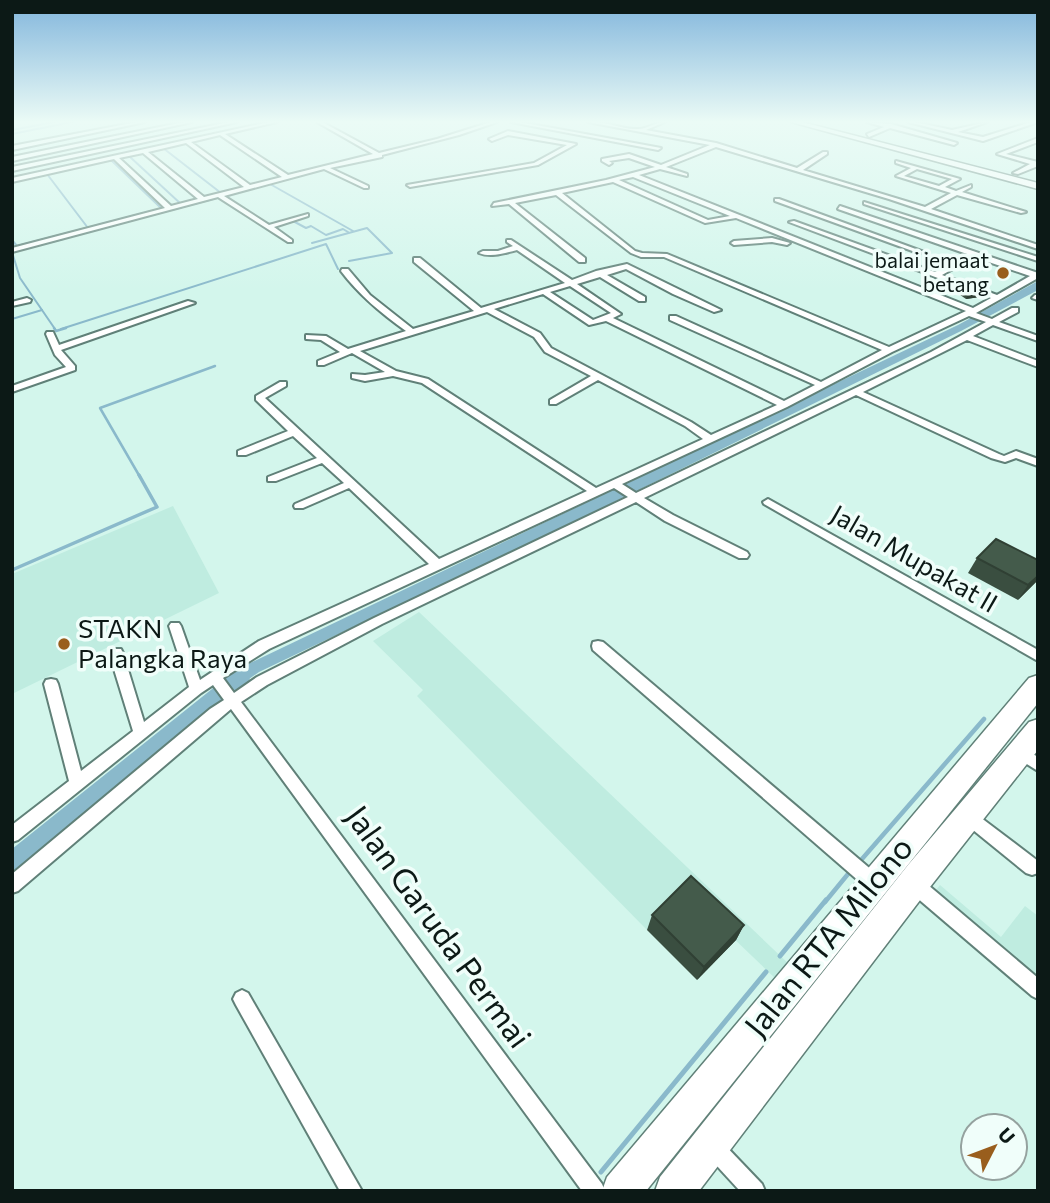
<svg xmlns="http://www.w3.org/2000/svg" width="1050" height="1203" viewBox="0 0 1050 1203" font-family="Commissioner,sans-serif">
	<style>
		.built { fill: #bfece0 }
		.water { fill: #8ab9cb }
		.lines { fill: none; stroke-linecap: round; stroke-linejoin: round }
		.stream-far4 { stroke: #8ab9cb; stroke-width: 2 }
		.stream-far3 { stroke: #8ab9cb; stroke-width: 2.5 }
		.stream-far2 { stroke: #8ab9cb; stroke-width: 3.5 }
		.stream-far1 { stroke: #8ab9cb; stroke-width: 4.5 }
		.stream { stroke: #8ab9cb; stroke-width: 5 }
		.river { fill: #8ab9cb; fill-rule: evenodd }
		.street-casing { stroke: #608078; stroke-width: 4 }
		.secondary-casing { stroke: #608078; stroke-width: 3 }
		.highway-casing { stroke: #608078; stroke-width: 3 }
		.street { fill: #fff; fill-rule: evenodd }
		.secondary { fill: #fff; fill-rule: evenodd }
		.highway { fill: #fff; fill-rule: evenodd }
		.wall { fill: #3a4e40 }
		.shaded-wall { fill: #304034 }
		.building { fill: #445b4b; stroke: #304034; stroke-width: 2 }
		.poi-dot { fill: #995e1d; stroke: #f0fefa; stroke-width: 2.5 }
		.labels { text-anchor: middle; stroke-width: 7; stroke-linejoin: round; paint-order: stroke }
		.far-poi-label { font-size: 21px; fill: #0c1916; stroke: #f0fefa; text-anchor: end }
		.street-label { font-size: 26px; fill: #0c1916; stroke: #f0fefa }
		.poi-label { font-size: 26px; fill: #0c1916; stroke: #f0fefa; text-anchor: start }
		.near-street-label { font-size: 32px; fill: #0c1916; stroke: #f0fefa }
	</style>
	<rect width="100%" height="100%" fill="#d3f6ec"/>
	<g class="built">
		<polygon points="173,506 219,593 12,694 12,574"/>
		<polygon points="419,612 791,966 778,981 685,892 647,930 417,696 423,690 373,641"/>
		<polygon points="940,885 1001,937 1025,906 1038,916 1038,986 932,895"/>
	</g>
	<polygon class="water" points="1038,281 1038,290 961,331 600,509 259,672 222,698 212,689 246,665 958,325"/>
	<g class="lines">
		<g class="stream-far4">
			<polyline points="12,130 54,122"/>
			<polyline points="12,134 72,122"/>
			<polyline points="433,140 488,122"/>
			<polyline points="163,148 221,193"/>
			<polyline points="129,156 181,204"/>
			<polyline points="111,160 162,209"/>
			<polyline points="47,174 88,228"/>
			<polyline points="285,180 323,169"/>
			<polyline points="12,182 113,159"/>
			<polyline points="270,184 353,231"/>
			<polyline points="293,221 306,228 311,226 326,235 343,229 348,232"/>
			<polyline points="72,236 217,198"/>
			<polyline points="12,240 17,246 12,248"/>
			<polyline points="312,243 367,228 392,253 349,261"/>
			<polyline points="17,246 167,207"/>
			<polyline points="12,319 42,310"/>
			<polyline points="55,329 20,278 12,252 63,239"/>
			<polyline points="61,329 326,244 338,269"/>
		</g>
		<g class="stream-far3">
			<polyline points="54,328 56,331 66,328"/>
			<polyline points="140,477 100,408 215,366"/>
		</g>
		<polyline class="stream-far2" points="12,570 157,507 139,475"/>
		<g class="stream-far1">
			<polyline points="862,859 984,719"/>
			<polyline points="825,902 848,874"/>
		</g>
		<g class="stream">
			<polyline points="780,956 826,900"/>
			<polyline points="601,1172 766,972"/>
		</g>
		<polygon class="river" points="239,671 246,673 250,679 246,685 21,874 12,877 12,849 232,673"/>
		<defs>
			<g id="street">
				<polygon points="137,122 145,122 12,150 12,146"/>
				<polygon points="184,122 192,122 12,161 12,157"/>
				<polygon points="229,122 237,122 12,171 12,167"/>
				<path d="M269,122H277L225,134L288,175L373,154L317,122H322L379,153L437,139L491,122H497L459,135L382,155V157L330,168L368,186V188H364L324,169L224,196L269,225L308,214V216L274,227L292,240V242H288L218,197L12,252V248L165,208L114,159L12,182V178ZM220,135L282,177L250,185L191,142ZM186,143L244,187L204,197L148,152ZM143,153L198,199L171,206L119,158Z"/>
				<polygon points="511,122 520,122 661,148 658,150"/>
				<path d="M588,122C605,120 622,130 638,129C647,129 656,122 665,122L646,130L716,143L797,168L823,152H827V154L803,170L925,207L951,193L896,176L911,168L896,163V161L960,179L945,187L956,191L971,185V187L962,192L1026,212L1021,213L957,195L931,209L1038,245V249L889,199L716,147L666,167L687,174V176L660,169L639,175L973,308L991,298L789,222L794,221L935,272L967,254L838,209L840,206L1038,273V278L976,313L992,319L1012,308H1018V312L999,322L1038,336V341L993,325L973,336L1038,361V367L967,340L863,392L999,454L1004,456L1016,451L1038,459V466L1016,458L1005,462L991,458L856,395L644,498L673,515L747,552L749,555L747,558H739L665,521L636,502L382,624L267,685L241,702L602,1184L605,1191H582L231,709L18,891L12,893V874L210,709L224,700L213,685L201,693L18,840L12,842V825L69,781L44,684L46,680L51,679L56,680L58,684L81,771L133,731L109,653L111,649H121L123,653L144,722L189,687L169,626L171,623H179L181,626L200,680L259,641L429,564L349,488L303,508H295L294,506L295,504L344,483L322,463L276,481H268V477L317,458L293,436L246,455H238V451L288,431L256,400V396L280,382H286V386L265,398L439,559L587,491L422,383L393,376L365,381L352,378V374L365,375L385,372L352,353L324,365H318V361L340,352L321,340L306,339V335L326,336L348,349L406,331C382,314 359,295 341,271L342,269H348L370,295L413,329L474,311L414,262V258H420L481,308L565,283L517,250C505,253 491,258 479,253L483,251H498L513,246L507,242V240H511L572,280L596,271L627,264L721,310L714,312L673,294L626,269L607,275L645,297V301H639L600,277L577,284L621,314L613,318L784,401L815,385L670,320V316H676L821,382L882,350L664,257H641L631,253L556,195L515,203L585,258V262H579L509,204L492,206L494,203L606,180L655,167L629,158L609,161L612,163L609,165L602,161V159L629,154L661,165L710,145ZM917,169L952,179L939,186L904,176ZM633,177L730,216L708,220L619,180ZM613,182L705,223L736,218L966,311L889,347L667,254L642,253L635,251L562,193ZM974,257L1030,276L997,295L942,275ZM570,286L611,313L593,320L550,292ZM543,294L589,325L606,321L777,405L711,435L691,422L551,348L540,333L494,309ZM487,312L534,337L545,352L591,376L550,400V404H556L598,380L685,426L703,439L596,488L428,379L396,371L360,351ZM969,316L986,322L931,352L636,493L622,484L787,407L892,352ZM614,488L628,497L374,618L257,677L234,693L223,678L269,649Z"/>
				<polygon points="867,122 891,124 957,143 954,145 890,128 869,137 867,134 884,127"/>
				<polygon points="908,122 915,122 952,130 987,122 958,132 983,137 1031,122 1038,122 983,141"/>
				<polygon points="508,131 576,144 538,165 410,187 407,185 534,163 567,145 508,135 492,141 489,139"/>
				<polygon points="1038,138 1038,142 1006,154 1038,162 1038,166 1018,174 1013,173 1030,164 997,154"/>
				<polygon points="775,199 779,199 924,252 918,253 775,201"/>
				<polygon points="864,202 1038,257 1038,261 864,204"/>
				<polygon points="772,238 790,243 787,245 772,242 734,245 731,243 734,241"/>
				<polygon points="1035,295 1038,295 1038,300 1032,298"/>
				<polygon points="27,298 31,300 30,302 12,306 12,302"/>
				<polygon points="188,301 195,303 61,350 75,366 75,370 12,392 12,386 66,367 55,355 46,334 47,332 53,332 59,345"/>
				<polygon points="768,499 1038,650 1038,661 764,504 763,502"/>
				<polygon points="598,641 603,642 880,877 882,883 880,889 874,891 868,889 593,650 592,646 593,642"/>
				<polygon points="1019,746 1038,757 1038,771 1014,756 1012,752 1014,748"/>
				<polygon points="967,809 972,811 1038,861 1038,873 1032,875 1026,873 962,821 959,816 962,811"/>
				<polygon points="915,877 921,879 1038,978 1038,999 1032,996 909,891 907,885 909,879"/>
				<polygon points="242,990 248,993 362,1191 340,1191 236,1005 233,999 236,993"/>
				<polygon points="713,1137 720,1140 762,1184 765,1191 740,1191 706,1154 703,1147 706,1140"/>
			</g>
			<polygon id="secondary" points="791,122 802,122 1038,183 1038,189"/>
			<g id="highway">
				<polygon points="1038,675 1038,703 646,1191 602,1191 607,1177 1029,678"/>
				<polygon points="1038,719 1038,750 930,887 699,1191 655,1191 660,1177 908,865 1029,722"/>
			</g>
		</defs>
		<use href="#street" class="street-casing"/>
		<use href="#secondary" class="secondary-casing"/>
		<use href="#highway" class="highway-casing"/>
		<use href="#street" class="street"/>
		<use href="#secondary" class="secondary"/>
		<use href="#highway" class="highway"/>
	</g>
	<g class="wall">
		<polygon points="960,283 980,297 966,299 956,292"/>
		<polygon points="977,558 1038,560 1038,580 1018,600 968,573"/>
		<polygon points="652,915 744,925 736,940 697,980 647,930"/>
	</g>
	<g class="shaded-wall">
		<polygon points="984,288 980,297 966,299 970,290"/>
		<polygon points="1038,576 1038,580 1018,600 1028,585"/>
		<polygon points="744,925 736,940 697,980 704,967"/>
	</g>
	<g class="building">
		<polygon points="967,282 984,288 970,290 960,283"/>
		<polygon points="996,539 1038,560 1038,576 1028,585 977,558"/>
		<polygon points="691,876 744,925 704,967 652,915"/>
	</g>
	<linearGradient id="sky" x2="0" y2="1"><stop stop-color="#82b6dc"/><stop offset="0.42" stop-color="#ebfbf6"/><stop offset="1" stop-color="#ebfbf6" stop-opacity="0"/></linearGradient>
	<rect width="1050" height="290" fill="url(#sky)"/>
	<g class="poi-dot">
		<circle cx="1003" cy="273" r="7"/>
		<circle cx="64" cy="644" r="7"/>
	</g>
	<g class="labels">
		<g class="far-poi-label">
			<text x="989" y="268">balai jemaat<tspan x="989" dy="24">betang</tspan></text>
		</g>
		<g class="street-label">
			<text transform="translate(914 559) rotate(30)" y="9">Jalan Mupakat II</text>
		</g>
		<g class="poi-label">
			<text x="78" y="638">STAKN<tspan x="78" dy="30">Palangka Raya</tspan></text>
		</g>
		<g class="near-street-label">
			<text transform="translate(438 927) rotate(54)" y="11">Jalan Garuda Permai</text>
			<text transform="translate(829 937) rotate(-51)" y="11">Jalan RTA Milono</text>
		</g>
	</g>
	<rect width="1050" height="1203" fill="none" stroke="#0c1916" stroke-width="28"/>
	<g transform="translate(994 1147) rotate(48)"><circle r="33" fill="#f0fefa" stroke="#95a29f" stroke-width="2"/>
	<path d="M0-5L12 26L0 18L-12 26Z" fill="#995e1d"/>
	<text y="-10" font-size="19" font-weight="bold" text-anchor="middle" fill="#0c1916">U</text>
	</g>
</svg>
